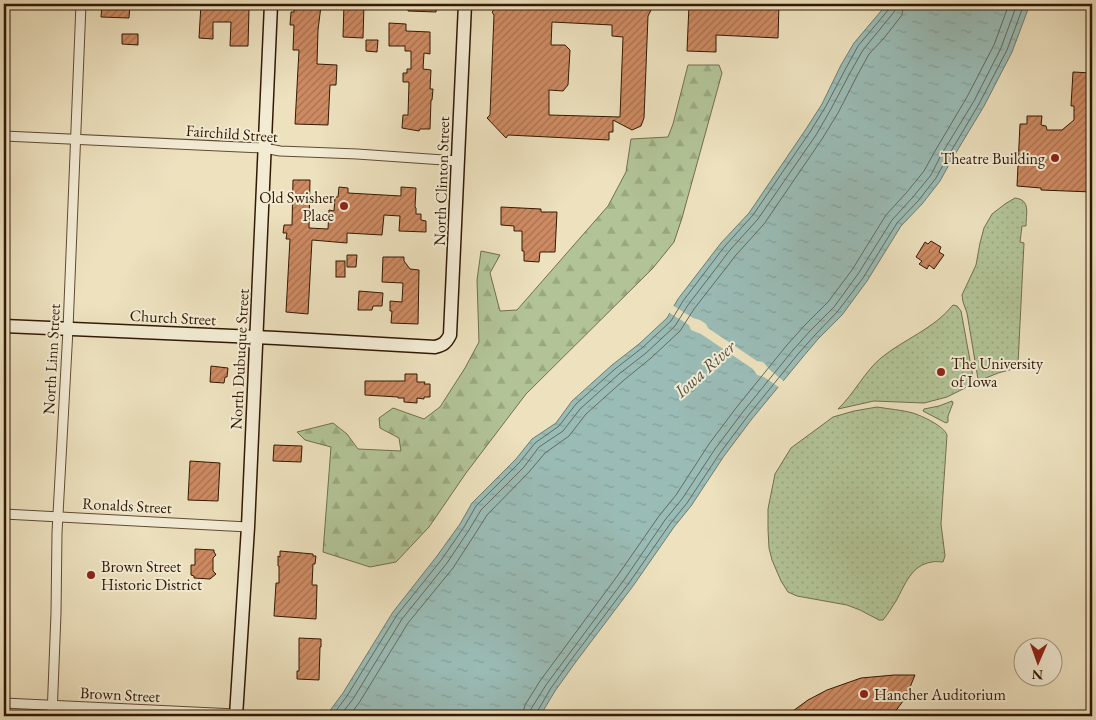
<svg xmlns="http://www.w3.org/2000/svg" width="1096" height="720" viewBox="0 0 1096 720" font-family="'EB Garamond',serif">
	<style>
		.grass { fill: url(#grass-dots); stroke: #726e4e }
		.forest { fill: url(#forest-firs); stroke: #726e4e }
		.water { fill: url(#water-ripples); stroke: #707b6f }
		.pier { fill: #ede1be }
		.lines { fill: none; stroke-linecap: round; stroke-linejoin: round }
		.shore { stroke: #666a5d; stroke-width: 1 }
		.building { fill: url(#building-hatch); stroke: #321904; fill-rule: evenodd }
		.street-casing { stroke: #614b32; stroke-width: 11 }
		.secondary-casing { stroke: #321904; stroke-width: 15 }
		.street { stroke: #f3ecd5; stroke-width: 9 }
		.secondary { stroke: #f3ecd5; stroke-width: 12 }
		.poi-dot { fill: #8f2418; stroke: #f3ecd5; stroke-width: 2 }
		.labels { text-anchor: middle; stroke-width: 4; stroke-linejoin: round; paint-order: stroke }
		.street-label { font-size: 16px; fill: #321904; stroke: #f3ecd5 }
		.poi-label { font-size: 16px; fill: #321904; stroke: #f3ecd5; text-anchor: start }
		.water-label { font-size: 18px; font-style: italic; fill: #565242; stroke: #f3ecd5 }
	</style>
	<defs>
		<pattern id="grass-dots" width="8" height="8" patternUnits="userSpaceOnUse" patternTransform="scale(1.25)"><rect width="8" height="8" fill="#b2c497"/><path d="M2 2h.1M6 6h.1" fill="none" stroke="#9aa880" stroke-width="1.8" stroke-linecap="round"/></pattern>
		<pattern id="forest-firs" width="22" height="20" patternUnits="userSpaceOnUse" patternTransform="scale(1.25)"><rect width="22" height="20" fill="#b2c497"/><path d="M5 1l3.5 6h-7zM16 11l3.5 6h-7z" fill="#9aa880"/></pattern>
		<pattern id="water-ripples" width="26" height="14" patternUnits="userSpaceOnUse" patternTransform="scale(1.25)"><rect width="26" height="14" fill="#9abcb6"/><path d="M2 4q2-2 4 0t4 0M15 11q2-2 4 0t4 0" fill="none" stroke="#85a19b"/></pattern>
		<pattern id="building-hatch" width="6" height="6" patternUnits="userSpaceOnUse" patternTransform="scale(1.25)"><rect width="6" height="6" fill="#ce8b63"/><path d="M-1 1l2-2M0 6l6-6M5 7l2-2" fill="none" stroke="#a8714f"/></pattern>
	</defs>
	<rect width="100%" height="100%" fill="#ede1be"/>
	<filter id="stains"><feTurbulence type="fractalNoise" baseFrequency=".004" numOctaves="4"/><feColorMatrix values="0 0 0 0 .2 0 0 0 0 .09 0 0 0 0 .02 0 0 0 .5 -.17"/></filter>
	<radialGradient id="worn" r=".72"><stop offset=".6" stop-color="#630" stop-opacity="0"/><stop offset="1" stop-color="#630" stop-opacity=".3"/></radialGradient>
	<g class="grass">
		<path d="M1015,198C1031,200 1026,213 1026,226H1022L1020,242L1024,243L1018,364L1017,367L1013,369L998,373L981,380L978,379L967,313L963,302L962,295L976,265L980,243L984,228L992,214L1005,204Z"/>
		<path d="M953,305L957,306L961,311L973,377L971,383L965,388L947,397L924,403L874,401L838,409C854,394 865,371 881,358C904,339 934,329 953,305Z"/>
		<polygon points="952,401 953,403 948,416 948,422 946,423 923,411 924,409 939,406"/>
		<path d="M877,407C889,409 902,410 913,413C922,416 944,426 947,435L941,524L945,556L943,562C940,562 935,561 932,562C911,565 905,585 896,601C892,607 888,614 883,620H879L860,610L847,605L797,596L788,592L781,581L772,560L769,548L768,529V509L775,474L791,448L833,417L854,411Z"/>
	</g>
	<polygon class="forest" points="688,65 719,65 722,73 682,218 674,242 653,268 526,394 466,473 429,527 396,562 370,567 323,552 331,447 305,440 297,432 333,423 347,434 358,449 401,451 399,438 380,428 379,418 393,408 424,419 440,407 465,368 479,342 477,280 481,251 500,255 490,273 500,311 517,310 608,206 626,172 631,139 668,137 673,124"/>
	<polygon class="water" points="887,4 1030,4 1012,52 984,106 951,161 940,181 922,204 901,226 867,281 842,315 818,339 802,358 751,420 724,456 691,506 674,527 633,586 575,663 555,691 540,716 326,716 343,693 393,612 437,556 460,524 472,503 516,459 532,439 556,423 572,401 612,365 639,344 667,318 678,299 721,243 749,213 806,129 822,104 841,65 854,43"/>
	<polygon class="pier" points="672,305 693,318 700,320 706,324 708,328 757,361 763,362 771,371 785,382 780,388 764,377 757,375 753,369 701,334 691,330 689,325 668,312"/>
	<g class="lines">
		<g class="shore">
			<polyline points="332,716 347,696 397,615 442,559 464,527 476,506 519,463 535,443 559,426 576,404 615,369 642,348 671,321 683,301 725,246 753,215 810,132 826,106 846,68 858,46 889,9 890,4"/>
			<polyline points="340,716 353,699 402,619 447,563 469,530 481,510 524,467 539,447 563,431 580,409 619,374 646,353 675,326 688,305 730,250 758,219 816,135 831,109 851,71 863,50 894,12 897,4"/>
			<polyline points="349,716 359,703 408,623 453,568 475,534 487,515 529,472 545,453 569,436 586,414 624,380 651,358 680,331 694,309 736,255 764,224 822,139 838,113 858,74 869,54 884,38 902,15 904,4"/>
			<polyline points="522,716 525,705 540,681 618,575 659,516 676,495 709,444 736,408 787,345 804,326 828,302 852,270 886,215 907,192 924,171 935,151 967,97 994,45 1009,4"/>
			<polyline points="530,716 531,709 546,685 624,580 665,520 682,499 715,449 742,413 793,350 810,331 834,307 858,274 892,220 913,197 931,175 941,155 974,101 1001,48 1017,4"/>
			<polyline points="536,716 537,712 551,688 571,660 629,583 670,524 687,503 720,453 747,417 798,354 815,335 838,311 863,278 897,223 918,201 936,178 947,158 979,104 1007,50 1024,4"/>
		</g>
	</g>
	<g class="building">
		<polygon points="102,4 130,4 129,18 101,17"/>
		<polygon points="201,4 247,4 247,9 249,9 248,46 230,46 231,22 213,22 213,39 199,38"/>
		<polygon points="294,4 321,6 318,30 317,64 337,65 336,85 330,85 328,125 295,124 299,50 293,50 294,25 290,25 291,12 294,12"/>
		<polygon points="344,4 364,4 363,38 343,37"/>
		<polygon points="408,4 437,4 436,12 408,11"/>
		<path d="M500,4H654L648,16L644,118L641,126L632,130L613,120V132H609V140L508,135L506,138L487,118L490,115L494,15L492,12ZM552,22L612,25V36L623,37L620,117L549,115V90L563,91L568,85L570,50L565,45H551Z"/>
		<polygon points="718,4 779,4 778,38 716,35 716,52 687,51 689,5 718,6"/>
		<polygon points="389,23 406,24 406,31 430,32 430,54 424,53 423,69 431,70 430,89 433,89 432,100 431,100 430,129 420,129 419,131 402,128 403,115 408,115 409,82 403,82 403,73 407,73 407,69 411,69 411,51 405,51 405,46 389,46"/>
		<polygon points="122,34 138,34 138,45 122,44"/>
		<polygon points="366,40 378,40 377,52 366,51"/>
		<polygon points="1073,72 1092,73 1092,192 1041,190 1041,188 1017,186 1020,124 1027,124 1027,116 1042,116 1041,125 1046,126 1047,130 1062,130 1074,120 1074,106 1071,106"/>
		<polygon points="293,180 310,180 309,228 328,229 329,210 334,211 335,197 338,197 339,187 348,188 348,193 401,196 401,187 416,188 415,207 416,208 416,214 421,214 421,220 426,221 426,232 399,231 400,216 384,215 382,235 347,233 347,243 312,240 308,314 286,312 290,239 286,239 287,233 283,233 284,225 292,225"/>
		<polygon points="501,207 541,209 541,212 557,212 555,252 540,252 539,262 524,261 524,251 522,251 522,231 514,231 514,226 501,225"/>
		<polygon points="931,241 941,247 939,252 944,255 934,269 929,265 927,269 919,264 922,261 916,257 925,242 928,244"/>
		<polygon points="347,255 357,255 356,267 347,267"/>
		<polygon points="383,257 404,257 404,261 410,269 419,270 418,324 391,323 392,311 390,311 390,301 402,302 403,283 382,282"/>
		<rect x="336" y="261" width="9" height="16"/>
		<polygon points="359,291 383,293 382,306 373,306 372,310 358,310"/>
		<polygon points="211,366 228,368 227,377 225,377 224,383 210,382"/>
		<polygon points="405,374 417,374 417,382 425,382 424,384 430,384 430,397 424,397 424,399 417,398 417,403 404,402 404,398 398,398 398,397 365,395 365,381 405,381"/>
		<polygon points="274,445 302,446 301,462 273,461"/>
		<polygon points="190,461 220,463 218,501 188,500"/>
		<polygon points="195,549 214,550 214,552 216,555 213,558 213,571 216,574 210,579 194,578 194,576 191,575 191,565 195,565"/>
		<polygon points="280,551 313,554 313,556 316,556 315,564 313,564 312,585 317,585 316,619 274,616 276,583 279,583 279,566 278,566 278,556 280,557"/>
		<polygon points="299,638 321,639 321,647 320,647 319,680 297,679 297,671 299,671"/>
		<polygon points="894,675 915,675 906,697 892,716 786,716 808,700 827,690 861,678"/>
	</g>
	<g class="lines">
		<defs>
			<g id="street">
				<polyline points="4,136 264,148 280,151 357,154 458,161"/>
				<polyline points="4,514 248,527"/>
				<polyline points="4,703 236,714"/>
				<polyline points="52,716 56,613 57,533 68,329 81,4"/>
			</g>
			<g id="secondary">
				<path d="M4,326L276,338L435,347C443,345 446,343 450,335L465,4"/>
				<polyline points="236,716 248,527 271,4"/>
			</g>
		</defs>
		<use href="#street" class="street-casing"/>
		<use href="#secondary" class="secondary-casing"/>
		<use href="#street" class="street"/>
		<use href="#secondary" class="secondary"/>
	</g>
	<g class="poi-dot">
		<circle cx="1055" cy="158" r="5"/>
		<circle cx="344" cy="206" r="5"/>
		<circle cx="941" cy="372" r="5"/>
		<circle cx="91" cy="575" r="5"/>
		<circle cx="864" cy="694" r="5"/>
	</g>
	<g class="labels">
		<g class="street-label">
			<text transform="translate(232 133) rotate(4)" y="6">Fairchild Street</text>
			<text transform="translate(441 181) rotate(-88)" y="6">North Clinton Street</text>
			<text transform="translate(173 317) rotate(3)" y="6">Church Street</text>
			<text transform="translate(51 359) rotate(-87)" y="6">North Linn Street</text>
			<text transform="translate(239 359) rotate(-87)" y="6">North Dubuque Street</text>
			<text transform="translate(127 505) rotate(3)" y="6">Ronalds Street</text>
			<text transform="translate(120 694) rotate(3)" y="6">Brown Street</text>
		</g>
		<g class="poi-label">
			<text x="1045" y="164" text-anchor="end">Theatre Building</text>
			<text x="334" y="203" text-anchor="end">Old Swisher<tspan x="334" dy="18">Place</tspan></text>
			<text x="951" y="369">The University<tspan x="951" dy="18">of Iowa</tspan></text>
			<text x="101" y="572">Brown Street<tspan x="101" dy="18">Historic District</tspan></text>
			<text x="874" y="700">Hancher Auditorium</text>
		</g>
		<g class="water-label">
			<text transform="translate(705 369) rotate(-42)" y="6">Iowa River</text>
		</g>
	</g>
	<rect width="1096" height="720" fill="none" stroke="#ede1be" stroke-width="20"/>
	<rect x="5" y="5" width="1086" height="710" fill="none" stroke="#321904" stroke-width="2.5"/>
	<rect x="10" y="10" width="1076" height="700" fill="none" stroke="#321904"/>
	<g transform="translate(1038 662) rotate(182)"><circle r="24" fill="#f3ecd5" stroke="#a69881"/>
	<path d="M0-4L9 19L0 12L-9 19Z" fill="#8f2418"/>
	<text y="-8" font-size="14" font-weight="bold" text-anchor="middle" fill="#321904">N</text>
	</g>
	<rect width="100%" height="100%" filter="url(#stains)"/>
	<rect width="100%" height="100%" fill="url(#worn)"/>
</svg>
